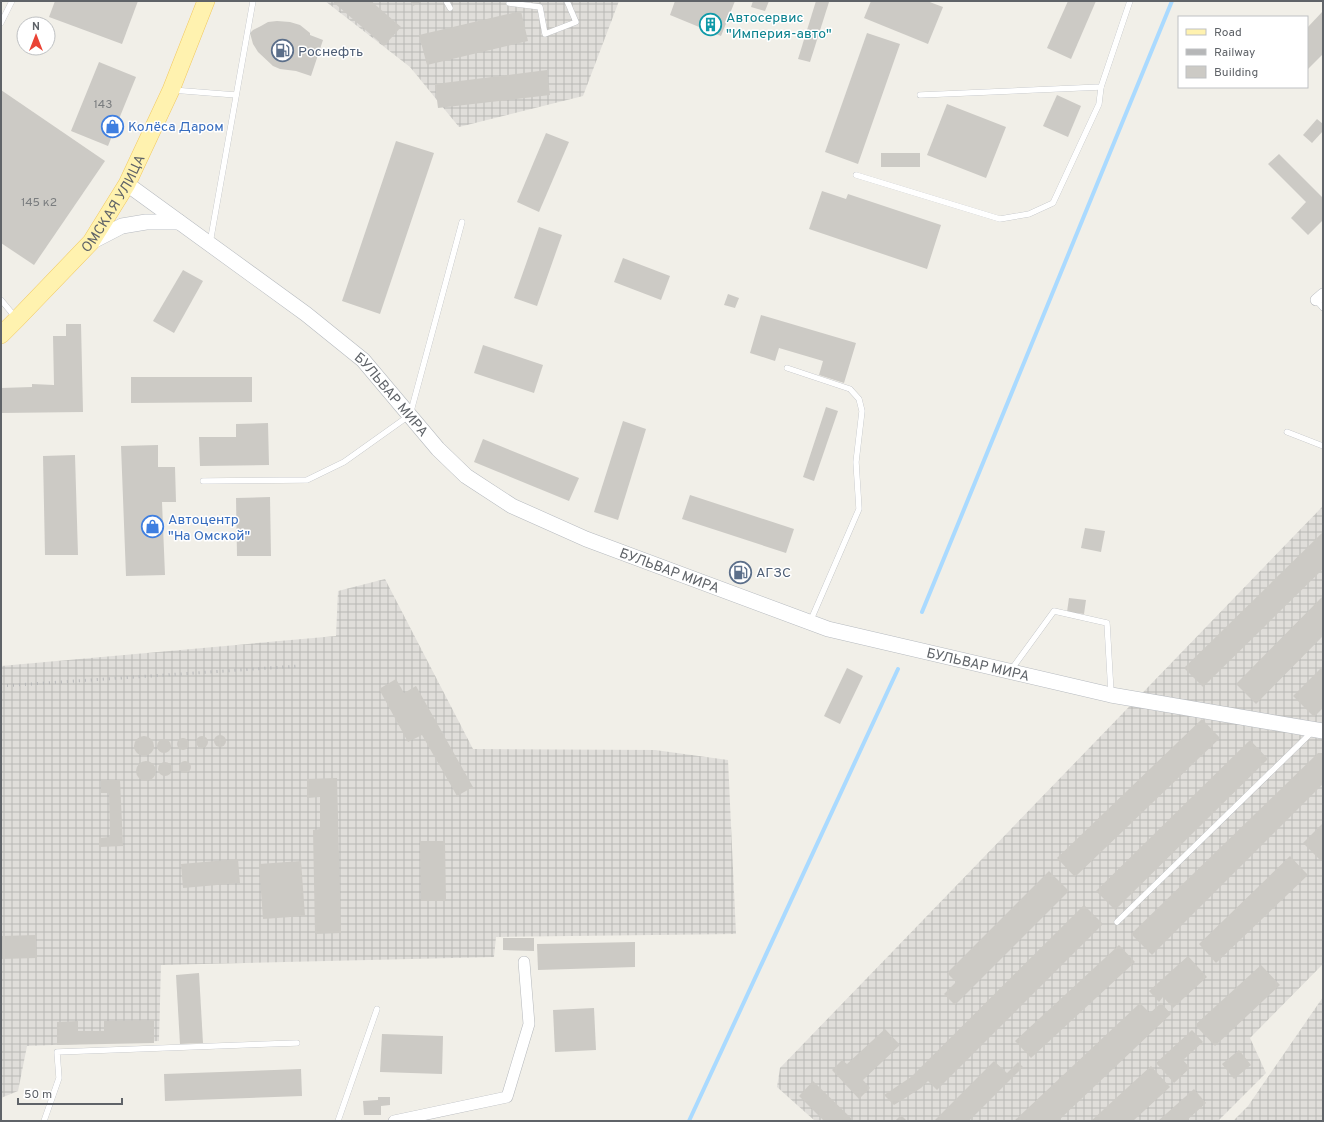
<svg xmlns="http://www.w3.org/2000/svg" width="1324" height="1122" viewBox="0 0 1324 1122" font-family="Overpass,sans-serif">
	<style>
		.industrial { fill: url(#industrial-grid) }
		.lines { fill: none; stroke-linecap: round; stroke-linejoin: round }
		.stream { stroke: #aadaff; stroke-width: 4 }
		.building { fill: #cccac5 }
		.lane-casing { stroke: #b5b8bc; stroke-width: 6 }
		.street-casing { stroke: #b5b8bc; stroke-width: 12 }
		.secondary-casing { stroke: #b6babf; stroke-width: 16 }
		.primary-casing { stroke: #f2c960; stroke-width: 18 }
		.lane { stroke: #fff; stroke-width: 5.5 }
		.street { stroke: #fff; stroke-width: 11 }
		.secondary { stroke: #fff; stroke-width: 15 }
		.primary { stroke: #fff2af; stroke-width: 17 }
		.rail { stroke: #b6b7b8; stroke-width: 3; stroke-dasharray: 1 5; stroke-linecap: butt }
		.labels { text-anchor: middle; stroke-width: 3; stroke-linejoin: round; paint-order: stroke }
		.number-label { font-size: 12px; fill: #7a7d7f }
		.culture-label { font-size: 14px; fill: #0d838f; stroke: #fff; text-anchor: start }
		.service-label { font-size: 14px; fill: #4e5e75; stroke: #fff; text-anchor: start }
		.shop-label { font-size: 14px; fill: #366cbe; stroke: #fff; text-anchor: start }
		.street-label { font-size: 14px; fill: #5f6368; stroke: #fff }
	</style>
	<defs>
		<pattern id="industrial-grid" width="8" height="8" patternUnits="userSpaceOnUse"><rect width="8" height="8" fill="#e0deda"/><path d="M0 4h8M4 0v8" fill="none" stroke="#b9b8b5"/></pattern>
	</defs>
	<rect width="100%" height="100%" fill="#f1efe8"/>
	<g class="industrial">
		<polygon points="325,1 619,1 583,96 459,127 410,67"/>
		<polygon points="1323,506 1323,964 1250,1038 1266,1073 1218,1121 815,1121 777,1087 780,1068"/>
		<polygon points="385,579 473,749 655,750 728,760 736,934 496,937 494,957 161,965 159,1041 27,1046 18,1091 1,1098 1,666 336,636 338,591"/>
		<polygon points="1323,997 1323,1121 1233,1121 1248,1106"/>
	</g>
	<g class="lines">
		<g class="stream">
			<polyline points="922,612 1172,1"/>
			<polyline points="689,1121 898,669"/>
		</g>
	</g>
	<g class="building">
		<polygon points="55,1 138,1 122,44 49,17"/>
		<polygon points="332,1 371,1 401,27 384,46"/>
		<polygon points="410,1 423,1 413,6"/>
		<polygon points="675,1 735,1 721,36 670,15"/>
		<polygon points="753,1 769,1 765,11 751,7"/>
		<polygon points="816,1 829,2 810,62 798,59"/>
		<polygon points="871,1 927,1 943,7 928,44 864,18"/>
		<polygon points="1068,1 1096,1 1071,59 1047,48"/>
		<polygon points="521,11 528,41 427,65 419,35"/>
		<polygon points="1323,11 1323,54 1307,70 1307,28"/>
		<polygon points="277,21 290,22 300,25 310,33 310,35 323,40 311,76 296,71 280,69 273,66 258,52 253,44 250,33 253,30 261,26 268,22"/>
		<polygon points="867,33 900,44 858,164 825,152"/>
		<polygon points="99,62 136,77 108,146 71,131"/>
		<polygon points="547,70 550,95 438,108 435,84"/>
		<polygon points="1,90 105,161 34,265 1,243"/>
		<polygon points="1057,95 1081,106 1068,137 1043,126"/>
		<polygon points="947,104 1006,127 986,178 927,155"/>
		<polygon points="1317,119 1323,124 1323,131 1312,143 1303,135"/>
		<polygon points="546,133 569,142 539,212 517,202"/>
		<polygon points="396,141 434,153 380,314 342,301"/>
		<rect x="881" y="153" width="39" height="14"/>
		<polygon points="1279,154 1323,198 1323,220 1308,235 1291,218 1306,202 1268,164"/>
		<polygon points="822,191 846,199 848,194 941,225 927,269 809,229"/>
		<polygon points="539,227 562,235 537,306 514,298"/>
		<polygon points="623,258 670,276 661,300 614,282"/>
		<polygon points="183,270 203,281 174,333 153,321"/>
		<polygon points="728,294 739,298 735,308 724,305"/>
		<polygon points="761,315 856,343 844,383 819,375 823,361 779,348 775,361 750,353"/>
		<polygon points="66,324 81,324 83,412 1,413 1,388 32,387 32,384 54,385 53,336 66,336"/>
		<polygon points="483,345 543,365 534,393 474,373"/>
		<polygon points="131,377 252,377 252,402 131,403"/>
		<polygon points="826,407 838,411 814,481 803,477"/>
		<polygon points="623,421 646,429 618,520 594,512"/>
		<polygon points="268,423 269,465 200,466 199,437 236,437 236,424"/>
		<polygon points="483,439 579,478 569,501 474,462"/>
		<polygon points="158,445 158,467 175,467 176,502 162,502 165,575 126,576 121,446"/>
		<polygon points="75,455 78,555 45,555 43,456"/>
		<polygon points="690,495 794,529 786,553 682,519"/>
		<polygon points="270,497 271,556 237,556 236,498"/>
		<polygon points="1085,528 1105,531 1101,552 1081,548"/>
		<polygon points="1323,532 1323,569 1203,687 1184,668"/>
		<polygon points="1323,596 1323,636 1256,704 1236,684"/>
		<polygon points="1069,598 1086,600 1084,614 1067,612"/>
		<polygon points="1323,666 1323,708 1314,717 1293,696"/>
		<polygon points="847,668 863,676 840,724 824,716"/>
		<polygon points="396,679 404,693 416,686 473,787 457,796 422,735 408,742 379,689"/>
		<polygon points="1202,719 1220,738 1075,877 1057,858"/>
		<circle cx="220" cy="741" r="6"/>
		<circle cx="202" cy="742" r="6"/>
		<circle cx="144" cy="746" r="10"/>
		<circle cx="183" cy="744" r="6"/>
		<circle cx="164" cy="746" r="7"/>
		<polygon points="1250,740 1268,759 1115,910 1096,891"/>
		<polygon points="1318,753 1323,753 1323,784 1152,955 1131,934"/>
		<circle cx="185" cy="767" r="6"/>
		<circle cx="146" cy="771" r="10"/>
		<circle cx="165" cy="769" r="7"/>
		<polygon points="337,778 341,933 315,934 313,830 320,829 320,797 307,798 307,779"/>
		<polygon points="101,780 120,780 123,846 99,847 99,838 110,837 109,793 101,793"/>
		<polygon points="1323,823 1323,859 1321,861 1303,843"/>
		<polygon points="420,841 445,841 446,901 421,901"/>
		<polygon points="1290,856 1308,875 1216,963 1199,944"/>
		<polygon points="238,859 240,883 183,888 181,864"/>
		<polygon points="301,861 305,916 263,919 259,864"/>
		<polygon points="1049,871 1069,891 955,1005 944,994 956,982 947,973"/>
		<polygon points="1084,905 1103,924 937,1090 928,1081 921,1088 894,1105 884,1095 911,1077"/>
		<polygon points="36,935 37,958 1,959 1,936"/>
		<polygon points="503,938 534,938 534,951 503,950"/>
		<polygon points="635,942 635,967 538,970 537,944"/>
		<polygon points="1119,945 1135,962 1031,1058 1015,1041"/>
		<polygon points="1188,956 1207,977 1173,1008 1163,997 1159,1002 1149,991"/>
		<polygon points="1261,965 1280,985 1215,1046 1195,1025"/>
		<polygon points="199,973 203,1043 180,1044 176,975"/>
		<polygon points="1140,1003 1150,1013 1161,1003 1171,1014 1058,1121 1014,1121"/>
		<polygon points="594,1008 596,1050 555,1052 553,1010"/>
		<polygon points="154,1020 154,1043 57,1045 57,1022 78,1021 78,1031 104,1031 104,1021"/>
		<polygon points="885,1029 900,1045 863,1080 870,1088 859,1099 832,1070 842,1060 847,1064"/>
		<polygon points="1192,1030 1203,1042 1183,1060 1190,1068 1174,1083 1156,1063"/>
		<polygon points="382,1034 443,1036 442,1074 380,1072"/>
		<polygon points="1239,1050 1251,1065 1234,1079 1222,1064"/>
		<polygon points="994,1061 1007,1073 1018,1062 1023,1067 969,1121 934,1121"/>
		<polygon points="1151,1066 1170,1087 1133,1121 1091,1121"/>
		<polygon points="301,1069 302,1096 165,1101 164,1074"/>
		<polygon points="813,1081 852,1119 850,1121 824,1121 799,1096"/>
		<polygon points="1194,1089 1206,1103 1186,1121 1158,1121"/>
		<polygon points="378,1097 390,1097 390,1105 381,1106 381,1115 364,1115 363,1101 378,1100"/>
		<polygon points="901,1115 907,1121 895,1121"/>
	</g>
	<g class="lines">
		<defs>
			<g id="lane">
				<polyline points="446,1 450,8"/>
				<polyline points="509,3 540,7 545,34 576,22 567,1"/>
				<polyline points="1,23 12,1"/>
				<polyline points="172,90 236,95"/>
				<polyline points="920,95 1101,87 1130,1"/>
				<polyline points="856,175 1000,219 1029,214 1053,203 1099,104 1101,87"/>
				<polyline points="210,243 253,1"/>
				<polyline points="1,300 16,318"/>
				<polyline points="1316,300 1323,308"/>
				<polyline points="787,368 850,389 859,399 862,411 856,462 859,509 810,622"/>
				<polyline points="1287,432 1323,446"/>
				<polyline points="203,481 307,480 344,462 410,415 462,222"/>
				<polyline points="1011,670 1054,611 1107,623 1111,693"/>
				<polyline points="1117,922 1313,731"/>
				<polyline points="44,1121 59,1078 57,1052 297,1043"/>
				<polyline points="338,1121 377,1009"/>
			</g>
			<g id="street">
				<polyline points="1316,300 1323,294"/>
				<polyline points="394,1121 507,1097 529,1024 524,962"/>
			</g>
			<g id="secondary">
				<path id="s1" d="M127,184L306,314L363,360L438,449L466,476L512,506L586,539L828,629L1111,695L1323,731"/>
				<polyline points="91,242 122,226 146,222 179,222"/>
			</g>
			<g id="primary">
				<path id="s2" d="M1,335L17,319L91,242L127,184L171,90L206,1"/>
			</g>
		</defs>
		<use href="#lane" class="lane-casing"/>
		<use href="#street" class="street-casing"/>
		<use href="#secondary" class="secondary-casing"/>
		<use href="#primary" class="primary-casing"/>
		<use href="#lane" class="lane"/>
		<use href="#street" class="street"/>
		<use href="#secondary" class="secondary"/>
		<use href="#primary" class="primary"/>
		<polyline class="rail" points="1,686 299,666"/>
	</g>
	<defs>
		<symbol id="building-ring" viewBox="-11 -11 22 22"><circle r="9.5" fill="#fff" stroke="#0f9aa8" stroke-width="1.5"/><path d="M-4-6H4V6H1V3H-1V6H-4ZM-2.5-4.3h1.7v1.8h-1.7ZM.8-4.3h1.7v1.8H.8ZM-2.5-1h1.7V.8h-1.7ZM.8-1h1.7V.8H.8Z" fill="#0f9aa8"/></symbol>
		<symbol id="fuel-ring" viewBox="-11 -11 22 22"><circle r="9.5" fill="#fff" stroke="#5c6f8a" stroke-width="1.5"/><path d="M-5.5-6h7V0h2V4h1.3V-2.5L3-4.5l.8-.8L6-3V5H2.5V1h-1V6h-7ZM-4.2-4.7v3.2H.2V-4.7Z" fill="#5c6f8a"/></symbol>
		<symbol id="shop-ring" viewBox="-11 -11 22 22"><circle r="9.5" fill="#fff" stroke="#3f7fe0" stroke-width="1.5"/><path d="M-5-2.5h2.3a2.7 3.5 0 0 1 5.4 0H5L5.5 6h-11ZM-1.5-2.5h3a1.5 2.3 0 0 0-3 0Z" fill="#3f7fe0"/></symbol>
	</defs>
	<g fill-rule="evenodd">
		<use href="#building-ring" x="698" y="12" width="25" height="25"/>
		<use href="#fuel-ring" x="270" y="38" width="25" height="25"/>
		<use href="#shop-ring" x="100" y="114" width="25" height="25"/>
		<use href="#shop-ring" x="140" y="514" width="25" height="25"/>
		<use href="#fuel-ring" x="728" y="560" width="25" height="25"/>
	</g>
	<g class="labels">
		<g class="number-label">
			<text x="103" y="108">143</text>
			<text x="39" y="206">145 к2</text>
		</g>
		<g class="culture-label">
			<text x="726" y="22">Автосервис<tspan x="726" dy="16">"Империя-авто"</tspan></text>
		</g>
		<g class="service-label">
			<text x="298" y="56">Роснефть</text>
			<text x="756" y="577">АГЗС</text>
		</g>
		<g class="shop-label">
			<text x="128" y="131">Колёса Даром</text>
			<text x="168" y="524">Автоцентр<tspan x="168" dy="16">"На Омской"</tspan></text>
		</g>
		<g class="street-label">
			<text dy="5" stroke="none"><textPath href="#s2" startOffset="174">ОМСКАЯ УЛИЦА</textPath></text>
			<text dy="5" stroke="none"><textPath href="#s1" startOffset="339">БУЛЬВАР МИРА</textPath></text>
			<text dy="5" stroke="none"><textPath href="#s1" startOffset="675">БУЛЬВАР МИРА</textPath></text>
			<text dy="5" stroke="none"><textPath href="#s1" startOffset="998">БУЛЬВАР МИРА</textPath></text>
		</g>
	</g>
	<rect width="1324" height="1122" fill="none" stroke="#5f6368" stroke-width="4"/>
	<rect x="1178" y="16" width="130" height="72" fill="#ffffff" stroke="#bfc1c3"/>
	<rect x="1186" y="29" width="20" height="6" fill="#fff2af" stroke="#bfc1c3"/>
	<text x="1214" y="36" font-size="12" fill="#5f6368">Road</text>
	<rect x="1186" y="49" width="20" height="6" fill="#b6b7b8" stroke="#bfc1c3"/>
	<text x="1214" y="56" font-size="12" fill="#5f6368">Railway</text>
	<rect x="1186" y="66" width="20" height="12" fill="#cccac5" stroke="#bfc1c3"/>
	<text x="1214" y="76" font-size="12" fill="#5f6368">Building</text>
	<g transform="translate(36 36)"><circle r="19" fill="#ffffff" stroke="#bfc1c3"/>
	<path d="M0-3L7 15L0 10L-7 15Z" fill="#ea4335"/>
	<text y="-6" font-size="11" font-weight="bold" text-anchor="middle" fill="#5f6368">N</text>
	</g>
	<path d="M18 1098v6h104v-6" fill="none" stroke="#5f6368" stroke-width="2"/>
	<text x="24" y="1098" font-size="12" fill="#5f6368" stroke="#ffffff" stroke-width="3" paint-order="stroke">50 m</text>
</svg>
